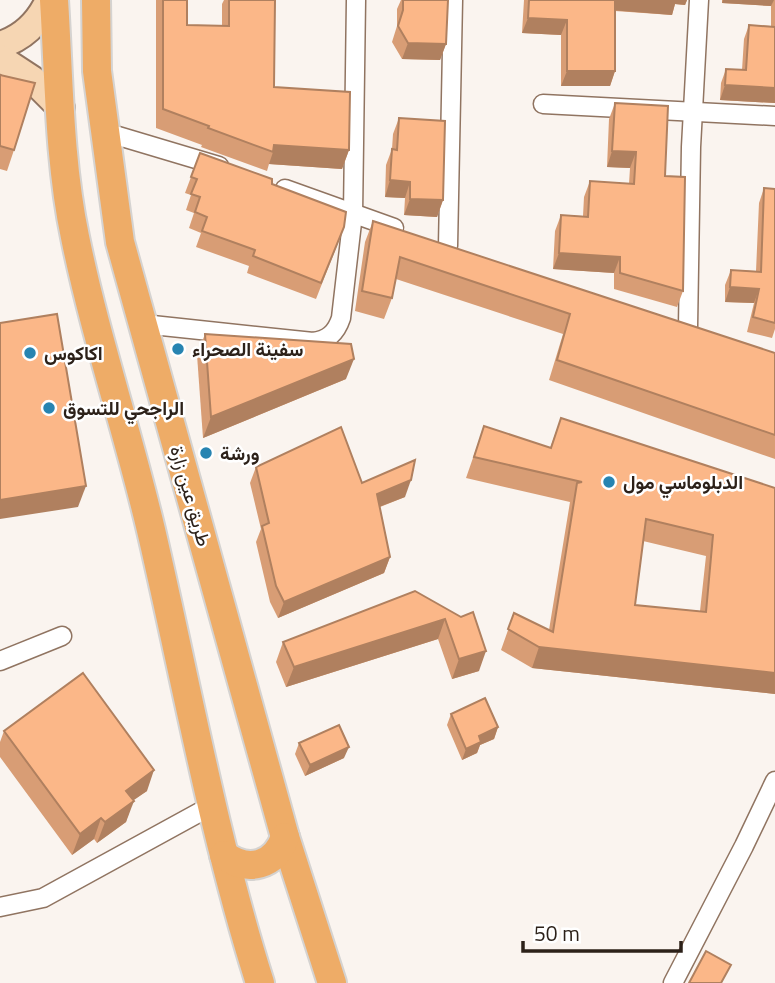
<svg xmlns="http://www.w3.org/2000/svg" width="775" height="983" viewBox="0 0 775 983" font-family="'Titillium Web',Vazirmatn,sans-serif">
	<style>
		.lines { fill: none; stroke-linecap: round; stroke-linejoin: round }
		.minor-casing { stroke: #907461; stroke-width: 21 }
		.secondary-casing { stroke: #907461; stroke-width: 30 }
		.primary-casing { stroke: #d5d3d1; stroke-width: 32 }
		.minor { stroke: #fff; stroke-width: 18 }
		.secondary { stroke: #f6d6b3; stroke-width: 26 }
		.primary { stroke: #eeac67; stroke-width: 28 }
		.wall { fill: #d89d75; fill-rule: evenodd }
		.shaded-wall { fill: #b0805f }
		.building { fill: #fbb788; stroke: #b0805f; stroke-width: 2; fill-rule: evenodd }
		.poi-dot { fill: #2784b1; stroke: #fff; stroke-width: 2.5 }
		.labels { text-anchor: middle; stroke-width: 5; stroke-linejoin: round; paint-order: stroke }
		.poi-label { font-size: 19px; font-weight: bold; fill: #2c2119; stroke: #fff; text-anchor: start }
		.street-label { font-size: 19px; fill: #2c2119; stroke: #fff }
	</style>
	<rect width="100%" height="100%" fill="#faf4ef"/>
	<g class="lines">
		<defs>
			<g id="minor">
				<polyline points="543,104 775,116"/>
				<polyline points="105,132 219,166"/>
				<polyline points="285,189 394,228"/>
				<polyline points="448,246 453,0"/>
				<path d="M143,324L313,342C328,340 336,333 341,318L353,214L356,0"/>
				<polyline points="688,327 691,147 699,0"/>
				<polyline points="0,661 62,636"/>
				<polyline points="0,907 43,898 211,806"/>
				<polyline points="673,983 744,846 775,781"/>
			</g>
			<g id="secondary">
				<path d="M0,45C23,38 39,22 49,0"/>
				<polyline points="0,58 32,79 61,108"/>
			</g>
			<g id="primary">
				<path d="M54,0C59,78 59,161 75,237C95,336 128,432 151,530C186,681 213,835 260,983"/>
				<polyline points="96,0 97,71 120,242 285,837 332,983"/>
				<path d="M224,855C248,873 275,866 285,837"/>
			</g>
		</defs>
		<use href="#minor" class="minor-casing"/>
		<use href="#secondary" class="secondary-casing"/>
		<use href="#primary" class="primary-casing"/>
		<use href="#minor" class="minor"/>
		<use href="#secondary" class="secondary"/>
		<use href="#primary" class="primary"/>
	</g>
	<g class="wall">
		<polygon points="156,0 187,0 187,25 222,26 222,4 224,0 275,0 274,87 349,150 342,169 269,164 267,171 201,147 202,145 156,128"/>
		<polygon points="401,0 448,0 446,44 440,60 402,59 392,42 397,26 397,9"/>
		<polygon points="524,0 687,0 685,5 675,4 672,15 615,11 615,71 610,86 561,86 561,35 522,33"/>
		<polygon points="722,0 775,0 775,103 720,100 721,83 726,69 742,70 744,39 749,25 771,26 771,6 722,3"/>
		<polygon points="0,75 14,150 7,171 0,169"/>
		<polygon points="615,103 665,176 683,291 677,307 614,289 614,273 553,269 555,231 561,215 583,216 584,197 590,181 629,184 630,168 607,167 609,119"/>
		<polygon points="399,118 443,200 437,217 404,215 405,198 385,197 386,165 392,149 393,134"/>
		<polygon points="200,153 272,184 338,243 316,299 247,273 249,266 196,247 201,233 189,228 194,213 186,210 191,195 185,193"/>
		<polygon points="764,188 775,189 775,329 772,338 747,332 754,303 725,302 725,285 731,270 756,271 759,203"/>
		<polygon points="373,221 775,353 775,459 549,380 563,334 396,279 392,298 384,319 355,311 365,242"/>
		<polygon points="205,334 346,379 203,438 197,355"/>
		<path d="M561,418L775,488V694L532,668L501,650L514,613L549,630L570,502L466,478L484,426L550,448ZM643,541L706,556L700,611L635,605Z"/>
		<polygon points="256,467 362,483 405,497 380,507 390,557 384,573 278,618 270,602 256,542 261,529 250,483"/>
		<polygon points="461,617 479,671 452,679 438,639 286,687 276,662 283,642"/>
		<polygon points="451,714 498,727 494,739 480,745 477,753 462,760 447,725"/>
		<polygon points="4,731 147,791 133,800 126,822 97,843 94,839 72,855 0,757 0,742"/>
		<polygon points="299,743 344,758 305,776 295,754"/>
	</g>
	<g class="shaded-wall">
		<polygon points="613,0 687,0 685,5 675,4 672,15 610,10"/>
		<polygon points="723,0 774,0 771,6 722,3"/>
		<polygon points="528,18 567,20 561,35 522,33"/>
		<polygon points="408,43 446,44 440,60 402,59"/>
		<polygon points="567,71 615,71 610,86 561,86"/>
		<polygon points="725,85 775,88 775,103 720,100"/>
		<polygon points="274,145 349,150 342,169 269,164 273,152"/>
		<polygon points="612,151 636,152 630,168 607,167"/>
		<polygon points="390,180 410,182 405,198 385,197"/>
		<polygon points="410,199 443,200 437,217 404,215"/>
		<polygon points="559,253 620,257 614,273 553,269"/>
		<polygon points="730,287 759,289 754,303 725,302"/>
		<polygon points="354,359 346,379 203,438 211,417"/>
		<polygon points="411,480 405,497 371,510 377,494"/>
		<polygon points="86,486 78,507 0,519 0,500"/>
		<polygon points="390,557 384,573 278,618 284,602"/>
		<polygon points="445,619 438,639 286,687 294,667"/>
		<polygon points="539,647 775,673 775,694 532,668"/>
		<polygon points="486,651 479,671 452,679 459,659"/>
		<polygon points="498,727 494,739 480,745 477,753 462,760 466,749 479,736"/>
		<polygon points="349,747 344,758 305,776 310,765"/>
		<polygon points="154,770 147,791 118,811 126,791"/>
		<polygon points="134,801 126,822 97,843 105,822"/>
		<polygon points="101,818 94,839 72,855 80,834"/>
	</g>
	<g class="building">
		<polygon points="163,0 187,0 187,25 229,26 229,0 275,0 274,87 350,92 349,150 274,145 273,152 208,128 209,126 163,109"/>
		<polygon points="403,0 448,0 446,44 408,43 398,26 403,10"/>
		<polygon points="529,0 615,0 615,71 567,71 567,20 528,18"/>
		<polygon points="749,25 775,27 775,88 725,85 726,69 746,70"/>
		<polygon points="0,75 35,83 14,150 0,146"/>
		<polygon points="615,103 668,106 665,176 685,177 683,291 620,273 620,257 559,253 561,215 588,217 590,181 634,184 636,152 612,151"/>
		<polygon points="399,118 445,121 443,200 410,199 410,182 390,180 392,149 397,150"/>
		<polygon points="200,153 272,179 272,184 346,212 344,227 321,283 253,256 255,250 202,231 207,217 195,212 200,197 191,194 197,179 191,177"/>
		<polygon points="764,188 775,189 775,323 753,317 759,289 730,287 731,270 761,272"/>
		<polygon points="373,221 775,353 775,435 557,360 570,314 400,257 392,298 362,291"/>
		<polygon points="57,314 86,486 0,500 0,323"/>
		<polygon points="205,334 351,344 354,359 211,417"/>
		<path d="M561,418L775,488V673L539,647L508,629L514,613L553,632L577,483L582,482L474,457L484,426L551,448ZM646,519L713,535L706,612L635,605Z"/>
		<polygon points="341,427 362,483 415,460 411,480 377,494 390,557 284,602 276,586 262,526 269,523 256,467"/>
		<polygon points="415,591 461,617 473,612 486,651 459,659 445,619 294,667 283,642"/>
		<polygon points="83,673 154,770 126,791 134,801 105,822 101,818 80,834 4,731"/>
		<polygon points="485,698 498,727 479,736 481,742 466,749 451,714"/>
		<polygon points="339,725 349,747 310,765 299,743"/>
		<polygon points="706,951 731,965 721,983 689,983"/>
	</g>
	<g class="poi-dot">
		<circle cx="178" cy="349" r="7"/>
		<circle cx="30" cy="353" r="7"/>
		<circle cx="49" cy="408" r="7"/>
		<circle cx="206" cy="453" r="7"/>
		<circle cx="609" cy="482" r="7"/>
	</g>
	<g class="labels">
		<g class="poi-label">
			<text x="192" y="356">سفينة الصحراء</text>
			<text x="44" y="360">اكاكوس</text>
			<text x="63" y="415">الراجحي للتسوق</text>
			<text x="220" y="460">ورشة</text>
			<text x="623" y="489">الدبلوماسي مول</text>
		</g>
		<g class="street-label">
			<text transform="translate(191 496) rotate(74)" y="7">طريق عين زارة</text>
		</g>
	</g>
	<path d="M523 941v10h158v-10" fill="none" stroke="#2c2119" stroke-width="3.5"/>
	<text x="534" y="941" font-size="21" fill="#2c2119" stroke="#ffffff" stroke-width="5" paint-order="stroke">50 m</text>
</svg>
